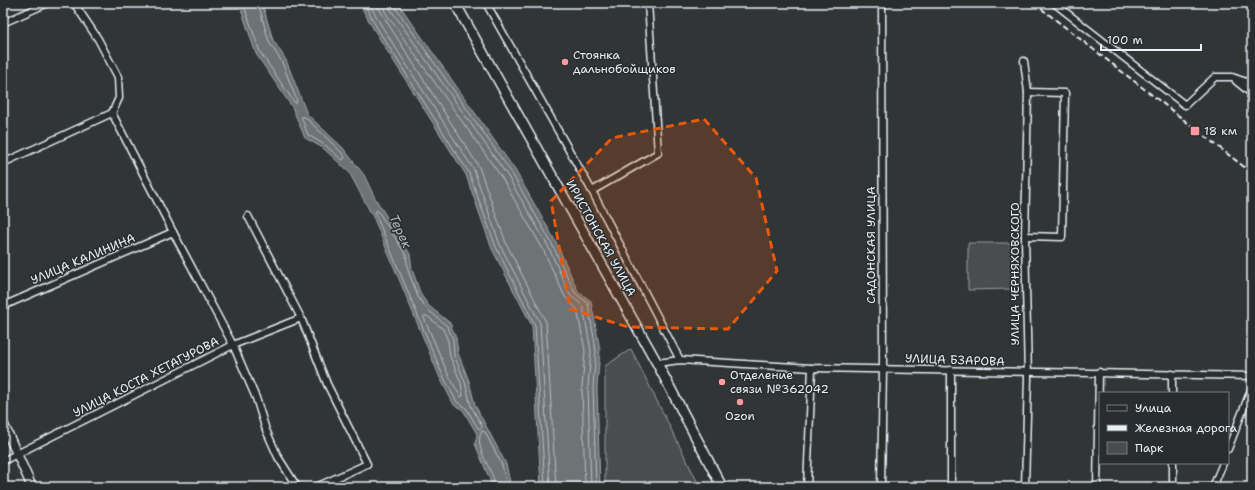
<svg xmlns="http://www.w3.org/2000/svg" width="1255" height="490" viewBox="0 0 1255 490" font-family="'Shantell Sans',sans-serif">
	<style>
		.green { fill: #494d4f; stroke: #989fa4 }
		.water { fill: #6e7376; stroke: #9fa5aa }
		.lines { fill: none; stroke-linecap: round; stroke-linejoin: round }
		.shore { stroke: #b7bfc4; stroke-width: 1 }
		.minor-casing { stroke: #e8f1f8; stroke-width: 9 }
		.tertiary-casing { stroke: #e8f1f8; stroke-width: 11 }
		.secondary-casing { stroke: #e8f1f8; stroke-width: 12 }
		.minor { stroke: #2a2d2e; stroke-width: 6 }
		.tertiary { stroke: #2a2d2e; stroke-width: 8 }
		.secondary { stroke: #2a2d2e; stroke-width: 9 }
		.rail { stroke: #e8f1f8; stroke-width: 2; stroke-dasharray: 6 3; stroke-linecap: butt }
		.marked { fill: #e8590c; fill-opacity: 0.2; stroke: #e8590c; stroke-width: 3; stroke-dasharray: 8 5; stroke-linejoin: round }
		.poi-dot { fill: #ff9aa2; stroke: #2a2d2e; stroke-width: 1.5 }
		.labels { text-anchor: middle; stroke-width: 3; stroke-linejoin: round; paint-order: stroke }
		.poi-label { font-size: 12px; fill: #e8f1f8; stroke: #2a2d2e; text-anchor: start }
		.street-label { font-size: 12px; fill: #e8f1f8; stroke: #2a2d2e }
		.water-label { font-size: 13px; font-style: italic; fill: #b1b8be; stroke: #2a2d2e }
	</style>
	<rect width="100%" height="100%" fill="#323536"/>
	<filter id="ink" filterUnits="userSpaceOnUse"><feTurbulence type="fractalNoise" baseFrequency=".025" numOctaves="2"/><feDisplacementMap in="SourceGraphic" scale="8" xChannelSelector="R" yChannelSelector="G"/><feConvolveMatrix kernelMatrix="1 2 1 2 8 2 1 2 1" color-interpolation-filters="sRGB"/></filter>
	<g filter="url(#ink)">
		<g class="green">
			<polygon points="968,243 1012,243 1013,289 968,290"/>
			<polygon points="631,349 700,487 605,487 605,366"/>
		</g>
		<g class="water">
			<polygon points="239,3 262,3 273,40 286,60 307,114 343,148 364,175 375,198 410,254 412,269 421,295 429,306 450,323 456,338 458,353 469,381 475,405 506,464 511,487 493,487 475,444 477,434 463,410 454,405 440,378 374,219 349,172 323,148 305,138 292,107 256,54"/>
			<polygon points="359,3 398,3 515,170 556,242 578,291 591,301 600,350 597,387 600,487 541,487 532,326 492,249 466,175 374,30"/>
		</g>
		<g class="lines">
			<g class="shore">
				<polyline points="243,3 260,52 294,102 296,103 297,101 282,62 269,42 258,3"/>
				<polyline points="364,3 377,28 469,173 496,247 535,325 545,487"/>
				<polyline points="369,3 381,25 474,170 500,245 540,323 550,487"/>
				<polyline points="376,3 387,22 479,167 506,243 546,322 556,487"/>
				<polyline points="383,3 385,12 502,178 543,249 565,297 577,309 585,351 582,387 585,487"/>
				<polyline points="389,3 391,10 507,175 548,246 570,295 583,306 591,351 588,387 591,487"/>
				<polyline points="395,3 395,7 511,172 552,244 575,293 588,303 596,351 593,387 596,487"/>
				<polygon points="302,117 305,117 340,151 345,157 344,159 342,160 325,145 308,135 302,119"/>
				<polygon points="378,211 406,255 408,270 418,297 427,309 447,326 453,339 454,355 465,382 471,406 482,426 481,429 478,428 466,408 457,402 443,376 375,213 376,211"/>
				<polygon points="425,316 427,316 443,329 448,341 450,356 461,383 463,395 462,397 460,396 448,374 424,318"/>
				<path d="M496,487C494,470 472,447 482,431L485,432L502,465L507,487"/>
			</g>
			<defs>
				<g id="minor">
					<polyline points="74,3 98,39 118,77 119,98 112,113 173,232 233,345 256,398 266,430 278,457 297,487"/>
					<polyline points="486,3 592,191 680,360"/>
					<polyline points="1054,3 1185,105 1215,77 1232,77 1252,84"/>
					<polyline points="3,23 48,3"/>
					<polyline points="1024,61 1028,92 1025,236 1028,378 1025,487"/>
					<polyline points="1236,81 1252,94"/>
					<polyline points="3,163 112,113"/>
					<polyline points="592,191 658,153 648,3"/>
					<polyline points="248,216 301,318 327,384 367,464 316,487"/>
					<polyline points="1025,236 1062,237 1065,93 1028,92"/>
					<polyline points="3,306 173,232"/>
					<polyline points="657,363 680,360 812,368 1252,376"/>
					<polyline points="951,370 951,487"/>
					<polyline points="1172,374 1172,393"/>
					<polyline points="1228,449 1252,387"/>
					<polyline points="3,461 233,345 301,318"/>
					<polyline points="1173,463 1173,487"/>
					<polyline points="807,487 812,368"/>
					<polyline points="881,487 883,369 882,3"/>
					<polyline points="1097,487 1099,372"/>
					<polyline points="1213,487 1223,463"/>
				</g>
				<polyline id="tertiary" points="3,423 32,487"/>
				<polyline id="secondary" points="455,3 657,363 722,487"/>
			</defs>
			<use href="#minor" class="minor-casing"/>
			<use href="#tertiary" class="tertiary-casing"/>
			<use href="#secondary" class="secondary-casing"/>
			<use href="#minor" class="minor"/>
			<use href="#tertiary" class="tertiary"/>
			<use href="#secondary" class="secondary"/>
			<polyline class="rail" points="1034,3 1252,173"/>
		</g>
	</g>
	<path class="marked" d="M704,119L756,178L777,271L728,329L628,327L570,309L551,201L612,138Z"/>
	<g class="poi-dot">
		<circle cx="565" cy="62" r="4"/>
		<rect x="1190" y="126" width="10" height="10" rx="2"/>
		<circle cx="722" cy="382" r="4"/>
		<circle cx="740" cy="402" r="4"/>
	</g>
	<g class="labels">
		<g class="poi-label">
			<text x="573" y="59">Стоянка<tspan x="573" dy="14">дальнобойщиков</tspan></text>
			<text x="1204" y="135">18 км</text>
			<text x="730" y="379">Отделение<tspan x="730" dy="14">связи №362042</tspan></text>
			<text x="740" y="420" text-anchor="middle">Ozon</text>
		</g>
		<g class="street-label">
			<text transform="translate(601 238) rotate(61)" y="4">ИРИСТОНСКАЯ УЛИЦА</text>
			<text transform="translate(871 245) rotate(-90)" y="4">САДОНСКАЯ УЛИЦА</text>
			<text transform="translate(83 259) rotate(-23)" y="4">УЛИЦА КАЛИНИНА</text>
			<text transform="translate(1015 274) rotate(-90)" y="4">УЛИЦА ЧЕРНЯХОВСКОГО</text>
			<text transform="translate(955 360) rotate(2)" y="4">УЛИЦА БЗАРОВА</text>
			<text transform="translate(146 377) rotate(-27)" y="4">УЛИЦА КОСТА ХЕТАГУРОВА</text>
		</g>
		<g class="water-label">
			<text transform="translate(401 231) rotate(65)" y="5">Терек</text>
		</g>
	</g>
	<rect width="1255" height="490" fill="none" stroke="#2a2d2e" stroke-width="16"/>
	<rect x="8" y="8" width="1239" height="474" fill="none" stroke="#e8f1f8" stroke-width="1.5" filter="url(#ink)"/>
	<rect x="1099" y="392" width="130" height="72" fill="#2a2d2e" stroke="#767b7f"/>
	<rect x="1107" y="405" width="20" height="6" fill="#2a2d2e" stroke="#767b7f"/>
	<text x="1135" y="412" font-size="12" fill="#e8f1f8">Улица</text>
	<rect x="1107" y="425" width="20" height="6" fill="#e8f1f8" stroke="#767b7f"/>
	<text x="1135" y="432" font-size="12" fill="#e8f1f8">Железная дорога</text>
	<rect x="1107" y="442" width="20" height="12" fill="#494d4f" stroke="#767b7f"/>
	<text x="1135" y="452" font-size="12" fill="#e8f1f8">Парк</text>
	<path d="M1101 44v6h100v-6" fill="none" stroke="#e8f1f8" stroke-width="2"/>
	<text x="1107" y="44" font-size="12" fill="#e8f1f8" stroke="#2a2d2e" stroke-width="3" paint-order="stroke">100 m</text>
</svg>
